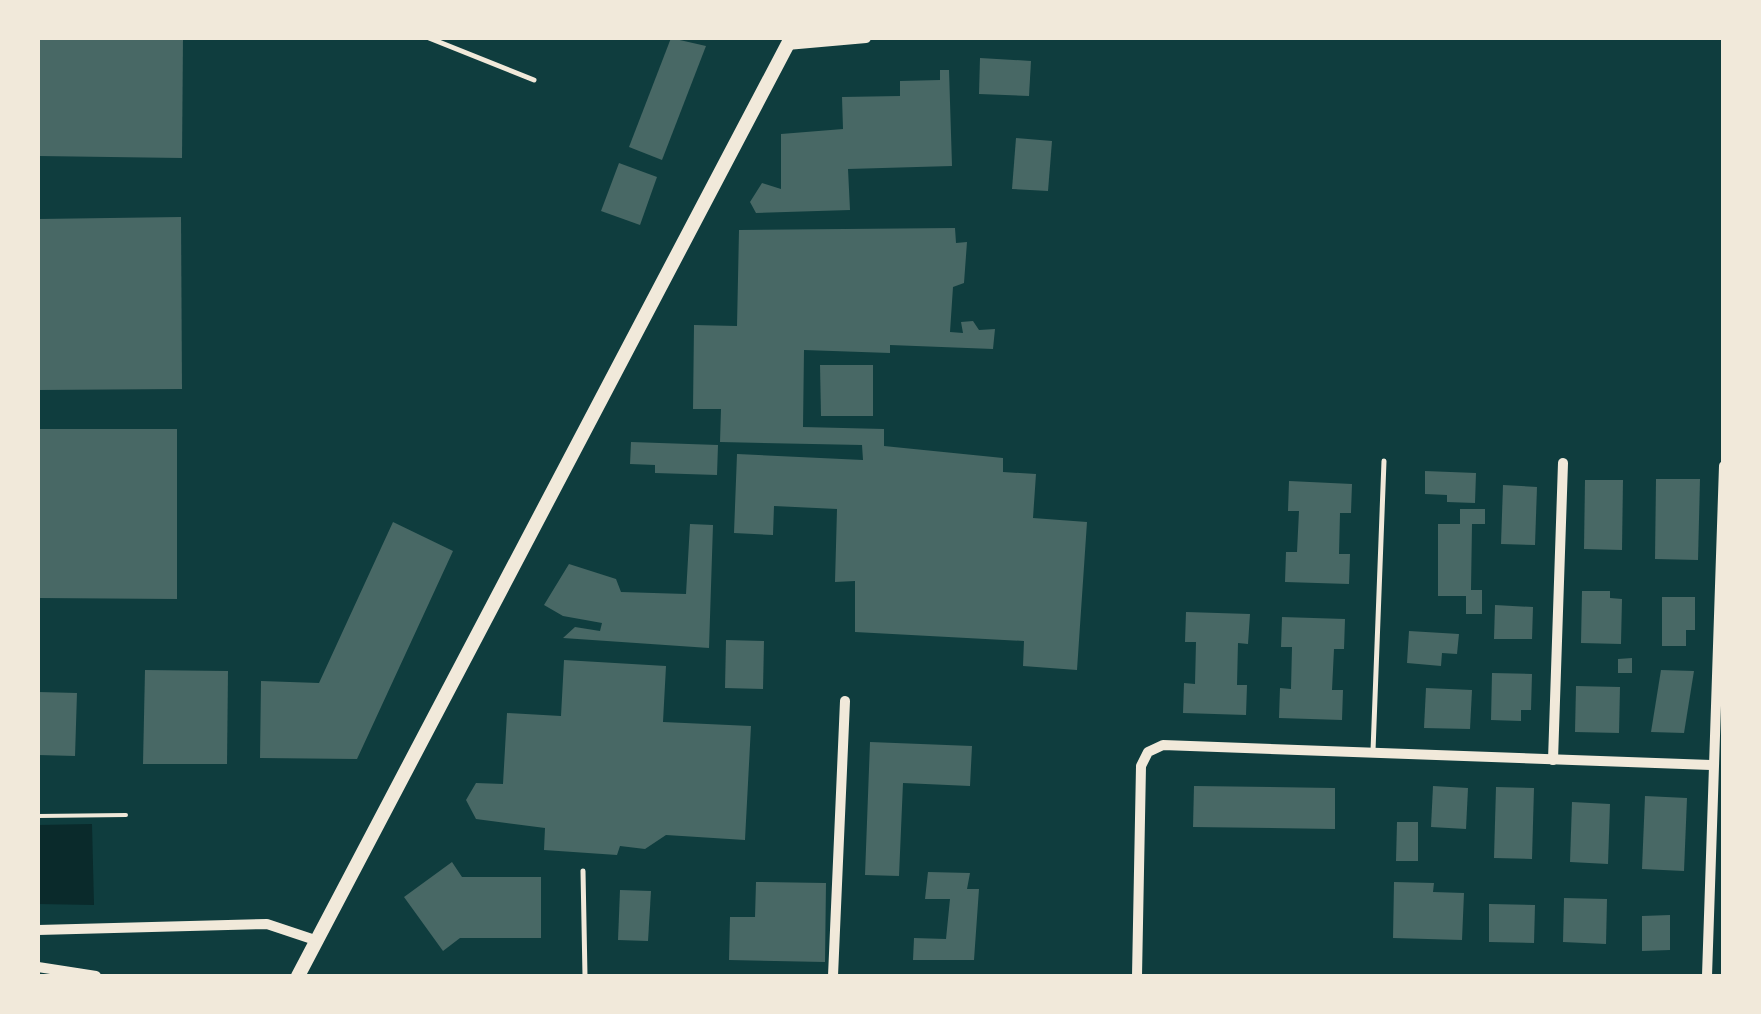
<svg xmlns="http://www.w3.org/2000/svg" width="1761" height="1014" viewBox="0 0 1761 1014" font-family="'DM Sans',sans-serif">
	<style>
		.water { fill: #0a2a2b }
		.building { fill: #486865 }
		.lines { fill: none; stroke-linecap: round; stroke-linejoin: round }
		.path { stroke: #f1e9da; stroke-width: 4 }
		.service { stroke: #f1e9da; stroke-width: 5 }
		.minor { stroke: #f1e9da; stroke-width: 10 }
		.secondary { stroke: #f1e9da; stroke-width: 14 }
	</style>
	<rect width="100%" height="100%" fill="#0f3d3e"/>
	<polygon class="water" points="92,824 94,905 38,904 38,825"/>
	<g class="building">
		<polygon points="38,38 183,38 182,158 38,156"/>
		<polygon points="671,38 706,46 662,160 629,147"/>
		<polygon points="980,58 1031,61 1029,96 979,94"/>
		<polygon points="940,70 949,70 952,166 848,169 850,210 756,213 750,202 762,183 781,189 781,134 843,129 842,97 900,96 900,81 940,80"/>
		<polygon points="1016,138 1052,141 1048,191 1012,189"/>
		<polygon points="619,163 657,177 640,225 601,211"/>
		<polygon points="181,217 182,389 39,390 38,219"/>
		<polygon points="955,228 956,243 967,242 964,283 953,287 950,332 963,333 961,322 973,321 979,330 995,329 993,349 890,345 890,353 804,350 803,427 884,429 884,446 1003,458 1003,472 1036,474 1033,518 1087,522 1077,670 1023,666 1024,641 855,632 855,581 835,582 837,509 774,506 773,535 734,533 737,454 863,460 862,445 720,442 721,409 693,409 694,325 737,326 739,230"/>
		<polygon points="820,365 873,365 873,416 821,416"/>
		<polygon points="38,429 177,429 177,599 38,598"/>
		<polygon points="631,442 718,445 717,475 655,473 655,465 630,464"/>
		<polygon points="1425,471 1476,473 1475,503 1447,502 1447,495 1425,494"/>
		<polygon points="1656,479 1700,479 1698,560 1655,559"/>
		<polygon points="1585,480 1623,480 1622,550 1584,549"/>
		<polygon points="1289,481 1352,484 1351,513 1340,513 1339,554 1350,554 1349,584 1285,582 1286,552 1297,552 1299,511 1288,511"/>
		<polygon points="1503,485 1537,487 1535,545 1501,544"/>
		<polygon points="1460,509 1485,509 1485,524 1472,524 1471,590 1482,590 1482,614 1466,614 1466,596 1438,596 1438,524 1460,524"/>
		<polygon points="393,522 453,551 357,759 260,758 261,681 319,683"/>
		<polygon points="690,524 713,525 709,648 563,638 575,627 600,631 602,623 563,616 544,605 569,564 616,579 621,592 686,594"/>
		<polygon points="1582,591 1610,591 1610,598 1622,599 1621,644 1581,643"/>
		<polygon points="1662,597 1695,597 1695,630 1686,630 1686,646 1662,646"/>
		<polygon points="1495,605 1533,607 1532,639 1494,639"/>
		<polygon points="1186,612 1250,614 1248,644 1238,643 1237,685 1247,685 1246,715 1183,713 1184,683 1195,684 1196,642 1185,642"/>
		<polygon points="1282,617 1345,619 1344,649 1334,649 1332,690 1343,690 1342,720 1279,718 1280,688 1291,689 1292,647 1281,647"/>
		<polygon points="1409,631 1459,634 1457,654 1442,653 1441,666 1407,663"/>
		<polygon points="726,640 764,641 763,689 725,688"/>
		<polygon points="1632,658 1632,673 1618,673 1618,659"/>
		<polygon points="564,660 666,666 663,722 751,726 745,840 666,835 645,849 620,846 617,855 544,850 545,828 476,819 466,800 476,783 503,784 507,713 561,716"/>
		<polygon points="145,670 228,671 227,764 143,764"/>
		<polygon points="1661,670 1694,671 1684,733 1651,732"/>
		<polygon points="1492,673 1532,674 1531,710 1521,710 1521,721 1491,720"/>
		<polygon points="1576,686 1620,687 1619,733 1575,732"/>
		<polygon points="1426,688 1472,690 1470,729 1424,728"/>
		<polygon points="38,692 77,693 75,756 38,755"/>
		<polygon points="870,742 972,746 970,786 903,783 899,876 865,875"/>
		<polygon points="1194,786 1335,788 1335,829 1193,827"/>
		<polygon points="1433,786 1468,788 1466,829 1431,827"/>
		<polygon points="1496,787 1534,788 1532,859 1494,858"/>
		<polygon points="1645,796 1687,798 1684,871 1642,869"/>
		<polygon points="1572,802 1610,804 1608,864 1570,862"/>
		<polygon points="1397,822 1418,822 1418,861 1396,861"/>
		<polygon points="452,862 462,877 541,877 541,938 460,938 443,951 404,897"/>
		<polygon points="928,872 970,873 967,889 979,889 974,960 913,960 914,938 946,939 950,899 925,899"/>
		<polygon points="756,882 826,883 825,962 729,960 730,917 755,917"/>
		<polygon points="1394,882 1434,883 1433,892 1464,893 1462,940 1393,938"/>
		<polygon points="620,890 651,891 648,941 618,940"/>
		<polygon points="1564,898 1607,899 1606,944 1563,942"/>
		<polygon points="1489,904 1535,905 1534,943 1489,942"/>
		<polygon points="1670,915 1670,950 1642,951 1642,916"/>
	</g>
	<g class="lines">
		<polyline class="path" points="38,816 126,815"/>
		<g class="service">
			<polyline points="429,38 534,80"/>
			<polyline points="1373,751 1384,461"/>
			<polyline points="583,871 585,976"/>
		</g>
		<g class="minor">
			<polyline points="787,45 866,38"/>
			<polyline points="1553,760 1563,463"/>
			<polyline points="38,930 267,924 318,941"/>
			<polyline points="38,967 96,976"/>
			<polyline points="833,976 845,701"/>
			<polyline points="1137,976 1141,766 1148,752 1163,745 1711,765"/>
			<polyline points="1707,976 1724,466"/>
		</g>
		<polyline class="secondary" points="298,976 791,38"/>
	</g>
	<rect width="1761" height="1014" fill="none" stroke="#f1e9da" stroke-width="80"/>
</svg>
